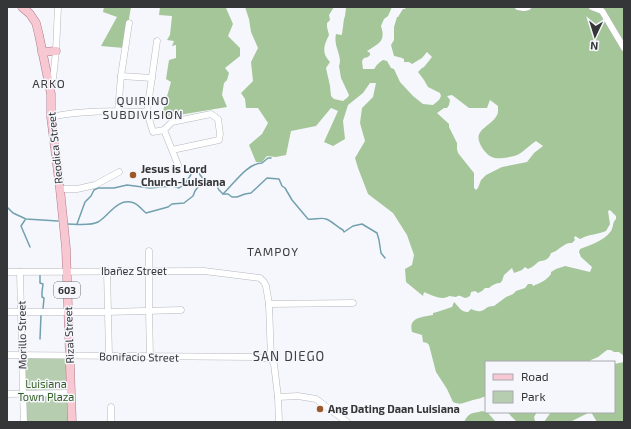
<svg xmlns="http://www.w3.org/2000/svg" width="631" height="429" viewBox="0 0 631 429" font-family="'Exo 2',sans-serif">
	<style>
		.green { fill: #b7cdaf }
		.forest { fill: #a5c699; fill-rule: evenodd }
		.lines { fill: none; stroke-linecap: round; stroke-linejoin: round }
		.stream { stroke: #72a0ae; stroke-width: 1.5 }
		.minor-casing { stroke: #b6b8bd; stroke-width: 7 }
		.major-casing { stroke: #b07c89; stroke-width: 9 }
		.minor { stroke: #fff; stroke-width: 6 }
		.major { stroke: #f7c7d2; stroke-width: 8 }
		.poi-dot { fill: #9b5829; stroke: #f5f7fc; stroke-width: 1.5 }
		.labels { text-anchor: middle; stroke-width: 3; stroke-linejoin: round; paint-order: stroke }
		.shield { fill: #f5f7fc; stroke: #6f7073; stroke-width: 1 }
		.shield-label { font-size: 10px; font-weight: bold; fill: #353638 }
		.street-label { font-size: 11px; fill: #353638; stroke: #f5f7fc }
		.poi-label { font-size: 11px; font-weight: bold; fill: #353638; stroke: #f5f7fc; text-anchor: start }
		.park-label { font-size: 11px; fill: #355f23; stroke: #f5f7fc }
		.neighbourhood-label { font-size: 12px; letter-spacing: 1px; fill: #3c3e41; stroke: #f5f7fc }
		.quarter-label { font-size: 13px; letter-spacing: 1px; fill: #3c3e41; stroke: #f5f7fc }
	</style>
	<rect width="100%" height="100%" fill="#f5f7fc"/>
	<polygon class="green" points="23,358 67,358 69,422 26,422"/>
	<g class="forest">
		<polygon points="104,7 131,7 124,48 101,46 117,17 103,12"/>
		<polygon points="160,7 227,7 226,8 233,24 228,36 240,48 240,56 225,68 229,73 227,80 224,83 222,95 227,107 161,118 171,82 166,79 169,60 176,58 176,45 172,46 174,41 167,40 170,35 172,16 159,15"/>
		<path d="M245,7H334L329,15L330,20L327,23V27L329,35C324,45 321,53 330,62L326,68L330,86L331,96L334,99L343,101L348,97L349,95L341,78L339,66C343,56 333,47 336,34L341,35L342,34L344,19L345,16L346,8V7H392L388,16L384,19L381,26C386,42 379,43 367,51L370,53V55L368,57L364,58L362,61L363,69H374L375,68C376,65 380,62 383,60L387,61L391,68L394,69L400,82L413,96L423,104L433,105L439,100L441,96L440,93L428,87L424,80L418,72L422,68L424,67L432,57L427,52L422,58L412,64L409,62H404V59C400,57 398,57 394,56L391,45L394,40V27L397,17H398L403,9H405L406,7H624V356L619,352H614L611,350H607L598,357L591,360L589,362H486V396C482,398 477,399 473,400C465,402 461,406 453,402L447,389L436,372L429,345L427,343L423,342L422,335L412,332C408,317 423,317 433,315V313L437,312L452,307L454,302C459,307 461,312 468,312L471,309C474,310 478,312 481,311C487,309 486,306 494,306L506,297L513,294L516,291L525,288L528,284H532L533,286C540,283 547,280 551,274V272L556,269L565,266L590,272L592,267L581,257L579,252L580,249C590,245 604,241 611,231C614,226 612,223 616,219V216L610,210L608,211L610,224L606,231C596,235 589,234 580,239L575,236L574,238L575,240L572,243C564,242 559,251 551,253C547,264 541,258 536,264C532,267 533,267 528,269L525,267L522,270L514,273L512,268L504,275L502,281L500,283C496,283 492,285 489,288H485L482,291L478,293L475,291L471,292L470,296L466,298C461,297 460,294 456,297L449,296C442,301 431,295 424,292L423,296L406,282L405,269L412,265L414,255L407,235L393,213L368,194L358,168L355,158L365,141L360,123L362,108L373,97L376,83H370L363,93L348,105L343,121L345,139L333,146L324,142L338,111L331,108L316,126L291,131L286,155L276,157L267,156L262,162H256L249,145L262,134L268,123L258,108H246L245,99L241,93L253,81L251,62L258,48L251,32L249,19ZM452,95L469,108H487L490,100L498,106C498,107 498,111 498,112C496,124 475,128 479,141C481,148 488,157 495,158C500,159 512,157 517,155C521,154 531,144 536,141L543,146L534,153L527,162L502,167L486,175L481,180L478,188L476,190L474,188V173L458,153L457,149V143L449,127V124L437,113L444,108H447L449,105L450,100L447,96Z"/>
		<polygon points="624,362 624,422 597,422 591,412 614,412 614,364"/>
		<path d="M482,411L488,413L496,422H464C470,411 472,414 482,411Z"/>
		<polygon points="508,412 537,412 534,417 535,421 534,422 529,421 529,422 517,422 510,415"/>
		<polygon points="551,412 590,412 570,422 544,422"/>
	</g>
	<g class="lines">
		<g class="stream">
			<path d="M223,194H228L232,197H237L245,194L251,193L267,178L279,179L282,186L285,188L292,200L308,219C314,220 321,217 326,219C332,221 337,227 343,230L344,232L353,226L362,224L377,233L379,240L381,253L385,258"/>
			<polyline points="7,207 13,213 26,219 58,221"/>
			<polyline points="25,220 21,226 30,247"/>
			<path d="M67,224C75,224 91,226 98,222C109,216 117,197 134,203C139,205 142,210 146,213L168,207L172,204L184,203L193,196L195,191L198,187L200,185L207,184"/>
			<path d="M77,224L85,202L91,196L94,190L98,188H114L127,185L150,188L172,186L179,188L185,184L195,168L207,184L211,185L216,184L219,190L223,194C233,185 247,163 262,163L268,158H271"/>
			<polyline points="40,274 40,283 43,284 42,292 42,297 44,298 43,309"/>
			<polyline points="40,339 41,315"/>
		</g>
		<defs>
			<g id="minor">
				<polyline points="518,7 524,8 528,7"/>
				<polyline points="592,7 602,11 624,48"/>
				<polyline points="157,41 147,112 153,132 164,130"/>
				<polyline points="121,76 152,78"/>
				<polyline points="52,88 56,51 58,7"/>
				<polyline points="118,111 121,76 129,23"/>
				<path d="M51,117C82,110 115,111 147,112"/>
				<polyline points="172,150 219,140 220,134 218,119 211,114 172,122 164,130 178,165"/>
				<polyline points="60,189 77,189 95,185 119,172"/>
				<polyline points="149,251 149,311 150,357"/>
				<polyline points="107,271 109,356"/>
				<polyline points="7,272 204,271 260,278 264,282 266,286 269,304 271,359 274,364 278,397 279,422"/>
				<polyline points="20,272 23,394 24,422"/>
				<polyline points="269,304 353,303"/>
				<polyline points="7,312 107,312 181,310"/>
				<polyline points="7,355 255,357 271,359"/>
				<polyline points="7,394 70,393"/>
				<polyline points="278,397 298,396 316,399 347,422"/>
				<polyline points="111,407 111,422"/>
			</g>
			<g id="major">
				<polyline points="22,7 30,14 36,23 39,35 51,94 51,117 60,189 66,248 72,422"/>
				<polyline points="42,52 56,51"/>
			</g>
		</defs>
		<use href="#minor" class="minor-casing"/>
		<use href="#major" class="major-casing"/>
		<use href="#minor" class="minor"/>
		<use href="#major" class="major"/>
	</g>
	<g class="poi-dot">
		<circle cx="133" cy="175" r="4"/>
		<circle cx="320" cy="409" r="4"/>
	</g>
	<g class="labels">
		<rect class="shield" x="54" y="282" width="26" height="16" rx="3"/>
		<g class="shield-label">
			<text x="67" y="294">603</text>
		</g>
		<g class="street-label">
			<text transform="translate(55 148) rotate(-96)" y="4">Reodica Street</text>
			<text x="134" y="275">Ibañez Street</text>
			<text transform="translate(22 335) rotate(-91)" y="4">Morillo Street</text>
			<text transform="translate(69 335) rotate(-92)" y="4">Rizal Street</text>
			<text transform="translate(139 357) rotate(1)" y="4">Bonifacio Street</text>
		</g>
		<g class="poi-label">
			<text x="141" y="173">Jesus is Lord<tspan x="141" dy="13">Church-Luisiana</tspan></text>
			<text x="328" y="413">Ang Dating Daan Luisiana</text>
		</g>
		<g class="park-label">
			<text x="46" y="388">Luisiana<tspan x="46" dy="13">Town Plaza</tspan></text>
		</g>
		<g class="neighbourhood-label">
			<text x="49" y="88">ARKO</text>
			<text x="143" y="105">QUIRINO<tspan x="143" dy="14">SUBDIVISION</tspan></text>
			<text x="273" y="256">TAMPOY</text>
		</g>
		<g class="quarter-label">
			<text x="289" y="361">SAN DIEGO</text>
		</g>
	</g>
	<rect width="631" height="429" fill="none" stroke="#353638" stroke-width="16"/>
	<rect x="485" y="361" width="130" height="52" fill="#f5f7fc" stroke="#a8aaae"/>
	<rect x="493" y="374" width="20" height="6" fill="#f7c7d2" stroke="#a8aaae"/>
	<text x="521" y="381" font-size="12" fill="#353638">Road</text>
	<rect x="493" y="391" width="20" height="12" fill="#b7cdaf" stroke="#a8aaae"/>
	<text x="521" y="401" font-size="12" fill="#353638">Park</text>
	<g transform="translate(595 36) rotate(184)" stroke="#f5f7fc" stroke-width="3" paint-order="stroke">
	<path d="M0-3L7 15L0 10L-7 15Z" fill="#353638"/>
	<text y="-6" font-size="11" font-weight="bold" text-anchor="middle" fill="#353638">N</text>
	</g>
</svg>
